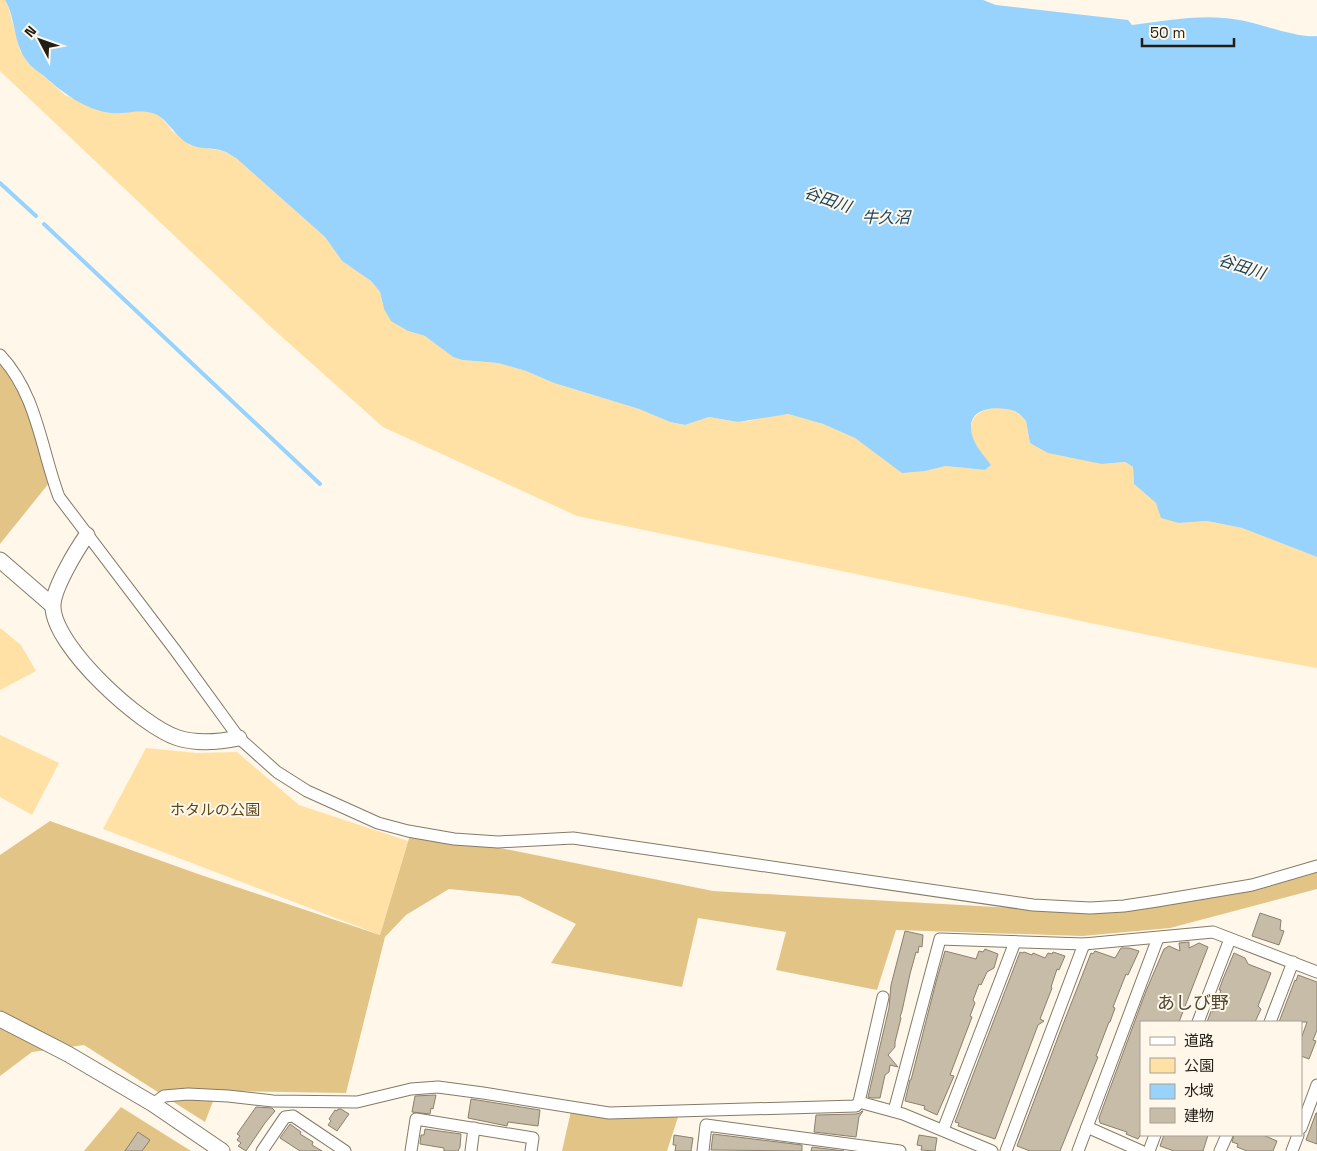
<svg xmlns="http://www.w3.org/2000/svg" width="1317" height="1151" viewBox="0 0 1317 1151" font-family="'Space Grotesk','Noto Sans JP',sans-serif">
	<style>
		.green { fill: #ffe1a5 }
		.forest { fill: #e2c487 }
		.water { fill: #98d3fd }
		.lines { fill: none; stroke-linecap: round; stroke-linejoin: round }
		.stream { stroke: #98d3fd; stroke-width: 4 }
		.building { fill: #c6bca8; stroke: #8a806d }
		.street-casing { stroke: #847a67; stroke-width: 13 }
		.secondary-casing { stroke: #847a67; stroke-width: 17 }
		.street { stroke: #fff; stroke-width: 11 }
		.secondary { stroke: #fff; stroke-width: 15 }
		.labels { text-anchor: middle; stroke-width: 4; stroke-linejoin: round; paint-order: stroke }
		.park-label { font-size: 15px; fill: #5c4719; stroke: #fef7ea }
		.water-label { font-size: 16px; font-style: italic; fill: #123f5c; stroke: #fef7ea }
		.quarter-label { font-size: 18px; fill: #4f4635; stroke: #fef7ea }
	</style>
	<rect width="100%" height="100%" fill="#fef7ea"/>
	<g class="green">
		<path d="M0,0H5L8,6L20,51L28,62L65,95L110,113L145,111L159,115L169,126L172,131L190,145L223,151L236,158L325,237L342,261L371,281L380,292L384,309L408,331L425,336L453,357L462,360L498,363L526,371L554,383L639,409L670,422L685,425L709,417L738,422L748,421L770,416L788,414L823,424L855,438L873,450L925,471L946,466L985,470L991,465C983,455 969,441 971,427C973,406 1004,404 1017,413C1021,415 1024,418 1026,421L1030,443L1102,464L1125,462L1133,467L1134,484L1179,523L1207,521L1242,528L1317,557V668L1235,653L577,516L383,427L272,328L0,71Z"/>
		<polygon points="0,628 21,645 36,671 0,690"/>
		<polygon points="0,735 59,763 32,815 0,797"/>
		<polygon points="146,748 197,753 237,752 299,805 408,841 380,935 103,829"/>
	</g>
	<g class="forest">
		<polygon points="0,364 12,377 26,402 49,483 0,544"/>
		<polygon points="50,821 198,874 380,935 410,835 495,847 713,891 1030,909 1091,910 1317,869 1317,889 1170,928 1082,936 896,930 877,990 776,970 786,932 698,918 682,987 551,963 576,924 519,896 449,889 406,915 385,937 346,1093 217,1091 205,1122 84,1045 32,1052 0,1076 0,855"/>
		<polygon points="121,1107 191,1151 84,1151"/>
		<polygon points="571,1111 590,1116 679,1114 667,1151 562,1151"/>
	</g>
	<path class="water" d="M5,0H983L996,5L1128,20L1132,25C1167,21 1203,13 1239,20C1259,23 1299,39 1317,36V557L1242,528L1207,521L1179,523L1161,518L1156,503L1134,484L1133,467L1125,462L1102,464L1048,453L1030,443L1026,421C1023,417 1019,413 1014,411C1000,406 970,406 971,428C971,442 983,454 991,465L985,470L946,466L925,471L902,473L855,438L823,424L788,414L738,422L709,417L685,425L670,422L639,409L554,383L526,371L498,363L462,360L453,357L425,336L408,331L391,321L384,309L380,292L371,281L342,261L325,237L236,158C232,156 227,152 223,151C212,147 199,150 189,144C176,138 167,118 155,114C137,108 127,115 110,113C84,109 63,93 44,76C38,71 31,67 27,61C13,44 16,18 5,0Z"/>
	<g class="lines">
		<g class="stream">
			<polyline points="0,183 36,216"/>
			<polyline points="44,224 320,484"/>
		</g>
	</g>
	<g class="building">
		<polygon points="1260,913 1281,920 1280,930 1284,931 1279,945 1252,936"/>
		<polygon points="905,931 923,935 922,947 919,946 918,953 916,952 910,974 902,1011 900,1017 901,1018 895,1042 895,1047 888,1055 898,1067 890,1065 889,1072 885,1075 880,1098 872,1098 868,1097 889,1008 891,985"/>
		<polygon points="1189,942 1189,948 1199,943 1208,947 1179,1022 1141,1022 1141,1134 1138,1139 1126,1134 1127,1132 1100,1123 1099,1118 1146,991 1164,949 1169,946 1180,951 1179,943"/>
		<polygon points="1121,948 1129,948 1139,951 1128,975 1126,974 1113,1007 1115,1008 1110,1022 1109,1022 1096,1056 1098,1057 1060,1151 1030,1151 1017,1146 1060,1032 1091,953 1093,954 1095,951 1115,958"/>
		<polygon points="985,949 998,954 994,968 987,972 981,985 979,984 973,1000 975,1003 970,1016 972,1017 950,1075 954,1076 937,1115 924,1109 925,1106 905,1101 910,1080 911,1080 936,982 945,951 976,959 979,951 983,952"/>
		<polygon points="1020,952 1022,953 1024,952 1032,955 1033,953 1045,958 1048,953 1052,954 1053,952 1065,956 1059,970 1057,969 1051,987 1052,988 1040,1019 1044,1021 1038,1025 995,1139 958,1126 959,1123 955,1122"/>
		<polygon points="1234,953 1245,958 1248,964 1271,973 1258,1006 1261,1009 1255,1022 1207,1022 1211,1011 1213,1012 1221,990 1219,990 1223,979"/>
		<polygon points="1298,975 1317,982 1317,1030 1313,1040 1316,1041 1309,1059 1301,1056 1301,1039 1307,1022 1279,1022 1295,980 1296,981"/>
		<polygon points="436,1095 433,1109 431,1108 430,1114 412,1112 415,1096"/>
		<polygon points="471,1099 540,1110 538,1126 508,1122 507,1126 468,1118"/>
		<polygon points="256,1107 272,1108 275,1111 265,1123 246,1151 238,1146 241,1143 237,1140 240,1136 237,1134"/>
		<polygon points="338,1109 341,1109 349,1114 337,1131 328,1125 331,1121 329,1119 335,1110 337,1111"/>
		<polygon points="862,1111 863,1111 859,1117 856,1137 814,1132 816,1115 856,1114 860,1113"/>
		<polygon points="1316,1113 1317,1113 1317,1144 1306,1140"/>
		<polygon points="290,1124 301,1132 300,1134 313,1142 312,1145 322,1151 300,1151 280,1138"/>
		<polygon points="425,1129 461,1134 460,1147 458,1151 444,1151 444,1148 420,1144 421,1135 424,1135"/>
		<polygon points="138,1132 150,1140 142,1151 125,1151"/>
		<polygon points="713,1134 802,1145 802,1151 711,1150"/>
		<polygon points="674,1135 693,1138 691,1151 675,1151 676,1145 673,1145"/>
		<polygon points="919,1135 937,1138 935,1151 921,1150 922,1146 917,1145"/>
		<polygon points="1164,1135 1208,1135 1203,1151 1174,1151 1160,1146"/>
		<polygon points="1234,1135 1263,1135 1277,1141 1273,1151 1247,1151 1237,1147 1238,1144 1232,1142"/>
		<polygon points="812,1147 844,1151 811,1151"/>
	</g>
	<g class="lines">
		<defs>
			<g id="street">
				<path d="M0,355C37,394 41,449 59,497L175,650L239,738L277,772L307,791L378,823L408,831L454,839L498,842L573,838L1033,905L1090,908L1124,906L1157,901L1252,885L1317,866"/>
				<polyline points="1198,1022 1230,939"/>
				<polyline points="1270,1022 1293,962"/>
				<polyline points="859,1102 883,997"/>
				<polyline points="153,1104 164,1096 188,1094 228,1096 273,1101 357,1102 411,1089 438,1087 483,1093 609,1113 856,1106 859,1102 903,1114 992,1151"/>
				<polyline points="894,1111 940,939 1084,944 1213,932 1317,972"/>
				<polyline points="1301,1128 1317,1085"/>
				<polyline points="943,1130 1015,942"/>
				<polyline points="262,1151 285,1117 293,1116 345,1151"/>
				<polyline points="411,1151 416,1119 533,1138 531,1151"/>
				<polyline points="471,1151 474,1128"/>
				<polyline points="703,1151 706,1125 900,1151"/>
				<polyline points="1006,1151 1084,944"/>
				<polyline points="1078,1151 1087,1127"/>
				<polyline points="1141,1151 1087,1127 1158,938"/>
				<polyline points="1149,1151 1155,1135"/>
				<polyline points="1220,1151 1227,1135"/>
				<polyline points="1292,1151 1298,1135"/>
			</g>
			<g id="secondary">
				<path d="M87,535C77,549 52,590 53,607C54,647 141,726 178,738C197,744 219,742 239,738"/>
				<polyline points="0,560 52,605"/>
				<polyline points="0,1019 68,1054 153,1104 222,1151"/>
			</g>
		</defs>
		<use href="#street" class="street-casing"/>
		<use href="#secondary" class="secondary-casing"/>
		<use href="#street" class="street"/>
		<use href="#secondary" class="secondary"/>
	</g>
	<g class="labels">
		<g class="park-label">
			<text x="215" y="815">ホタルの公園</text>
		</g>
		<g class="water-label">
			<text transform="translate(828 199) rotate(19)" y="6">谷田川</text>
			<text x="886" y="223">牛久沼</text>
			<text transform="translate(1242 266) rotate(18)" y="6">谷田川</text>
		</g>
		<g class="quarter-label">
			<text x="1193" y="1009">あしび野</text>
		</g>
	</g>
	<rect x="1140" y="1021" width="162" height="115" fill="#fef7ea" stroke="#a6a095"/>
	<rect x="1150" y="1037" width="25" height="8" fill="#ffffff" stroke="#a6a095"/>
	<text x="1184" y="1046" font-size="15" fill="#221e16">道路</text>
	<rect x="1150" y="1058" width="25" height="15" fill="#ffe1a5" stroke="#a6a095"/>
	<text x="1184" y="1071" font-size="15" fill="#221e16">公園</text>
	<rect x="1150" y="1084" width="25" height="15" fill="#98d3fd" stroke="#a6a095"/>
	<text x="1184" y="1096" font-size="15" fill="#221e16">水域</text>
	<rect x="1150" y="1108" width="25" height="15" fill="#c6bca8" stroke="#a6a095"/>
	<text x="1184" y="1121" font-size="15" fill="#221e16">建物</text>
	<g transform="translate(40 40) rotate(311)" stroke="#fef7ea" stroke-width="4" paint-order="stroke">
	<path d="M0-4L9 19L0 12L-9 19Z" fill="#221e16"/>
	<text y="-8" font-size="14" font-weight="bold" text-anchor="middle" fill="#221e16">N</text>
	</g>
	<path d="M1142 38v8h92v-8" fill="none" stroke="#221e16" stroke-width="2.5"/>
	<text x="1150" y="38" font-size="15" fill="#221e16" stroke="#fef7ea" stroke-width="4" paint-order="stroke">50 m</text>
</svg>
